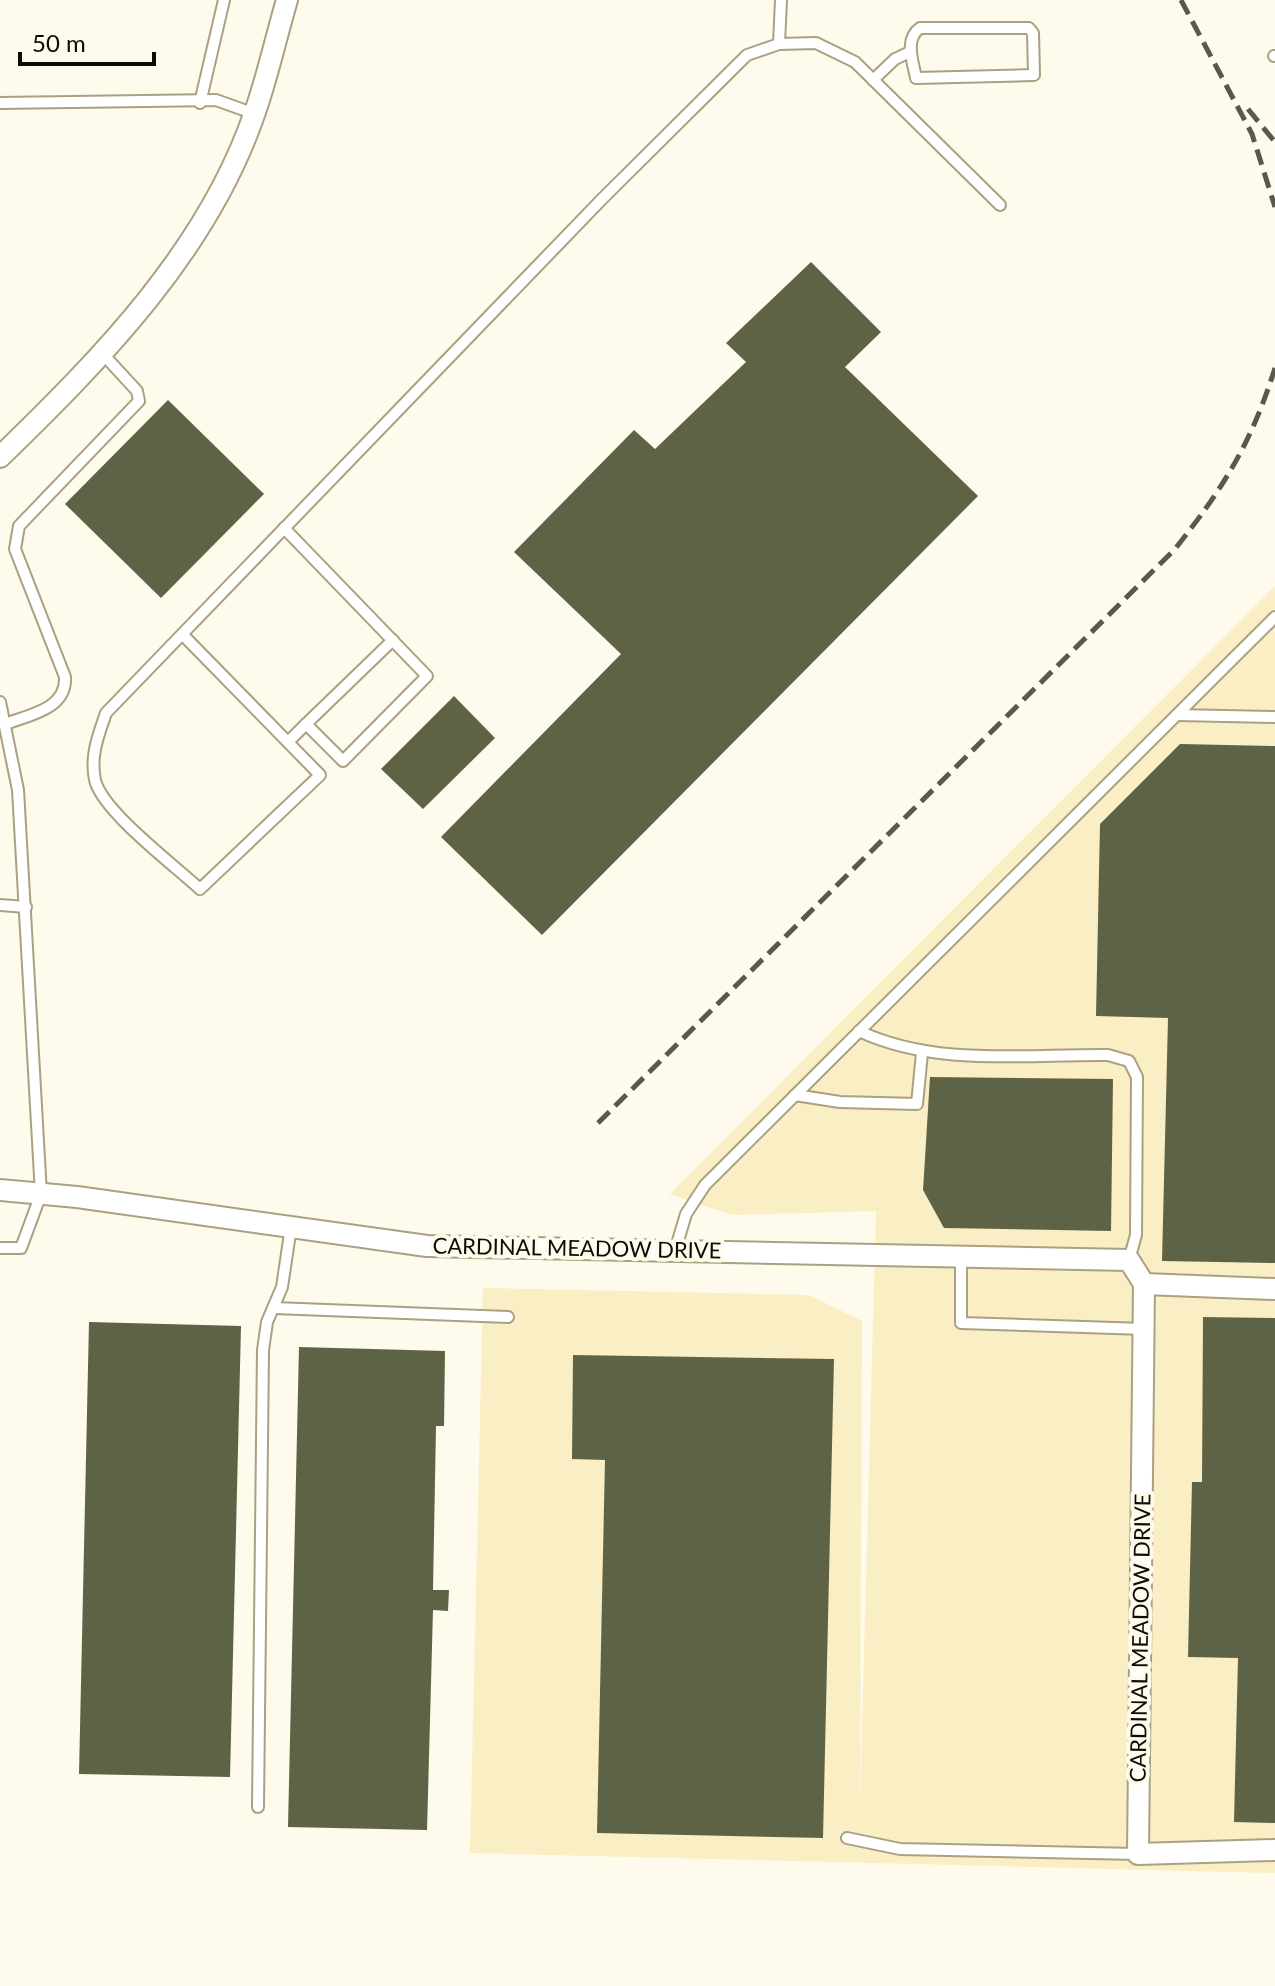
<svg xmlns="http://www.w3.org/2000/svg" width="1275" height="1986" viewBox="0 0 1275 1986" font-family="Lato,sans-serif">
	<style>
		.built { fill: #faeec4 }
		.building { fill: #5f6345 }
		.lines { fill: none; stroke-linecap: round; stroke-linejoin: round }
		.lane-casing { stroke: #aaa181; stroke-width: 14 }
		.street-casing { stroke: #aaa181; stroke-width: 24 }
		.lane { stroke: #fff; stroke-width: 10 }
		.street { stroke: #fff; stroke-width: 20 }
		.rail { stroke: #5b574d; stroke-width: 5; stroke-dasharray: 16 8; stroke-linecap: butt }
		.labels { text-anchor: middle; stroke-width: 8; stroke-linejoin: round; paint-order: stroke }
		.street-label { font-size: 22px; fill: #0f0b03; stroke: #fefaec }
	</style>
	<rect width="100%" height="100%" fill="#fefaec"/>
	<polygon class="built" points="1275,586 1275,1873 470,1853 483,1288 809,1295 862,1321 860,1803 876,1211 732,1215 670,1194"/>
	<g class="building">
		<polygon points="811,262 881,332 845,367 978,496 542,935 441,837 621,654 514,552 634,430 655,449 746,362 726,343"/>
		<polygon points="168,400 264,494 161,598 65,504"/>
		<polygon points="454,696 495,738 423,809 381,769"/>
		<polygon points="1180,744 1275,746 1275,1263 1162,1261 1168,1018 1096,1016 1100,824"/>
		<polygon points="930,1077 1113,1079 1111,1231 944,1228 923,1190"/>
		<polygon points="1203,1317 1275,1318 1275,1823 1234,1822 1238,1658 1188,1657 1192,1482 1202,1482"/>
		<polygon points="89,1322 241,1326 230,1777 79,1774"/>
		<polygon points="299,1347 445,1351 444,1426 436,1426 433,1590 449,1590 448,1611 433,1610 427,1830 288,1827"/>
		<polygon points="573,1355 834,1359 823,1838 597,1833 605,1460 572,1459"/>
	</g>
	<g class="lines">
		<defs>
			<g id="lane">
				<path d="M920,28H1029L1033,33L1034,75L916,78C913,62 904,39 920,28Z"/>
				<polyline points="779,44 781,0"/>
				<polyline points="1274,56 1275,56"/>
				<polyline points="873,80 895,59 910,52"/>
				<polyline points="0,103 216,100 255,114"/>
				<polyline points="200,103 224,0"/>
				<polyline points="284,528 427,676 343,761 306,724 288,742"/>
				<path d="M182,634L320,775L200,889C175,866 102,811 95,780C90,756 98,736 106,713L603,198L747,55L779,44L816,43L855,62L1000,205"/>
				<polyline points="0,702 18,790 41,1194 21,1248 0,1248"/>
				<polyline points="1177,715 1275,717"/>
				<path d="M5,724C29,715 67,709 65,677L15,549L19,526L139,401L137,391L102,353"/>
				<polyline points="306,724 393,640"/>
				<polyline points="0,905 26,907"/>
				<path d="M859,1031C935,1067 1026,1054 1108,1055L1129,1061L1137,1077L1136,1235L1129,1260"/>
				<polyline points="795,1095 840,1102 917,1104 922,1053"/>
				<polyline points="675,1251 686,1214 705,1185 1275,617"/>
				<polyline points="961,1256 961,1323 1144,1329"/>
				<polyline points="274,1308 508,1317"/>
				<polyline points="258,1807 263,1350 267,1322 282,1287 291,1227"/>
				<polyline points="847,1838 900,1849 1138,1854"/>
			</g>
			<g id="street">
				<path d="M0,457C102,358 208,250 255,112C268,75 276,37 287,0"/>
				<polyline points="0,1190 77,1197 427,1246 1129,1260 1144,1284 1138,1854 1275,1850"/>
				<polyline points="1144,1284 1275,1289"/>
			</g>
		</defs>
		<use href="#lane" class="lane-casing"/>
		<use href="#street" class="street-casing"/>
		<use href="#lane" class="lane"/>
		<use href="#street" class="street"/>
		<g class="rail">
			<polyline points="1181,0 1252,134 1275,207"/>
			<polyline points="1248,109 1275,142"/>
			<path d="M598,1123L1175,549C1224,487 1251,444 1275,368"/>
		</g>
	</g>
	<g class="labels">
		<g class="street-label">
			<text transform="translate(577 1248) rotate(1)" y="8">CARDINAL MEADOW DRIVE</text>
			<text transform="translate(1140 1638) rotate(-89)" y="8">CARDINAL MEADOW DRIVE</text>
		</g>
	</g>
	<path d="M20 52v12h134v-12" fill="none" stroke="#0f0b03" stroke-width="4"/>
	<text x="32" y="52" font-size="24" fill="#0f0b03" stroke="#fefaec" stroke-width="6" paint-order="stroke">50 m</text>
</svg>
